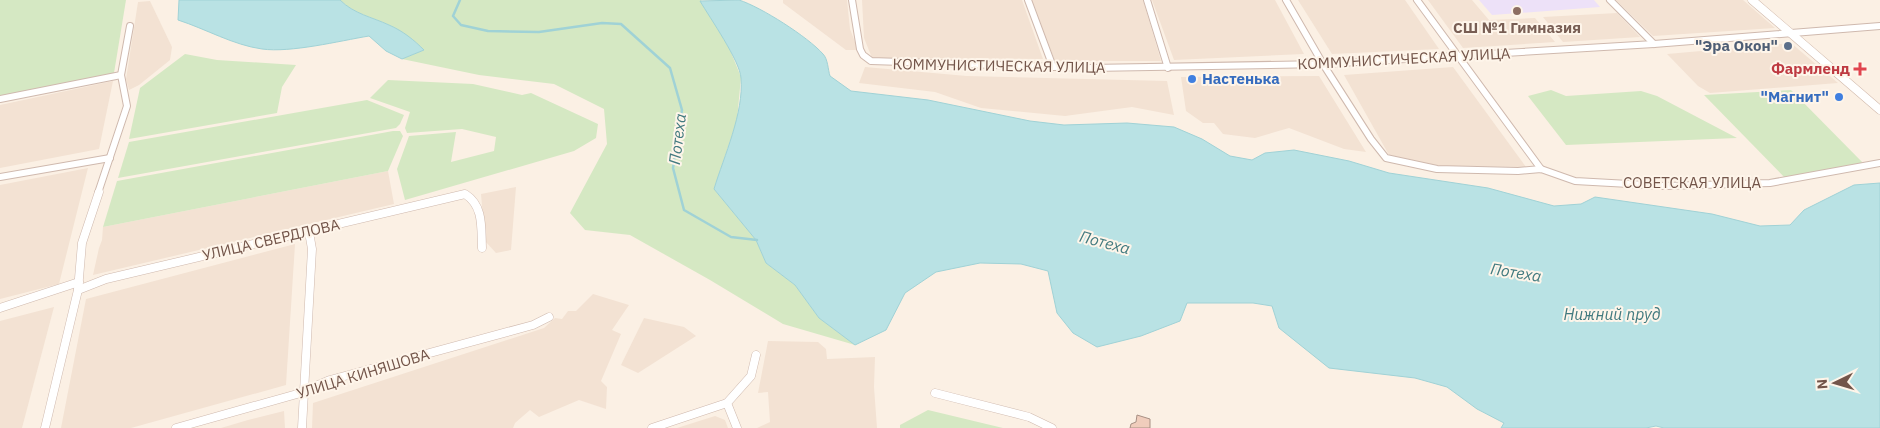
<svg xmlns="http://www.w3.org/2000/svg" width="1880" height="428" viewBox="0 0 1880 428" font-family="'IBM Plex Sans',sans-serif">
	<style>
		.residential { fill: #f3e2d3 }
		.education { fill: #ede1f8 }
		.green { fill: #d5e8c3 }
		.water { fill: #b9e2e4; stroke: #a0d2d6 }
		.lines { fill: none; stroke-linecap: round; stroke-linejoin: round }
		.stream { stroke: #a0d2d6; stroke-width: 2.5 }
		.building { fill: #f0cdbc; stroke: #a89084 }
		.street-far1-casing { stroke: #cfb9ae; stroke-width: 8 }
		.street-casing { stroke: #cfb9ae; stroke-width: 9 }
		.secondary-casing { stroke: #d1b9ab; stroke-width: 9 }
		.street-far1 { stroke: #fff; stroke-width: 6 }
		.street { stroke: #fff; stroke-width: 8 }
		.secondary { stroke: #fff; stroke-width: 8 }
		.education-dot { fill: #8d6e63; stroke: #fef5ea; stroke-width: 2 }
		.service-dot { fill: #5c6f8a; stroke: #fef5ea; stroke-width: 2 }
		.health-dot { fill: #e0444e; stroke: #fef5ea; stroke-width: 2 }
		.shop-dot { fill: #3f7fe0; stroke: #fef5ea; stroke-width: 2 }
		.labels { text-anchor: middle; stroke-width: 4; stroke-linejoin: round; paint-order: stroke }
		.education-label { font-size: 15px; font-weight: bold; fill: #785e54; stroke: #fef5ea }
		.service-label { font-size: 15px; font-weight: bold; fill: #4e5e75; stroke: #fef5ea; text-anchor: end }
		.street-label { font-size: 15px; fill: #73554a; stroke: #fef5ea }
		.health-label { font-size: 15px; font-weight: bold; fill: #be3a42; stroke: #fef5ea; text-anchor: end }
		.shop-label { font-size: 15px; font-weight: bold; fill: #366cbe; stroke: #fef5ea; text-anchor: start }
		.water-label { font-size: 16px; font-style: italic; fill: #427a7f; stroke: #fef5ea }
	</style>
	<rect width="100%" height="100%" fill="#fbf0e4"/>
	<g class="residential">
		<polygon points="783,0 847,0 850,29 858,50 846,50 783,3"/>
		<polygon points="862,0 1022,0 1043,59 872,58 864,38"/>
		<polygon points="1031,0 1143,0 1161,61 1055,61"/>
		<polygon points="1152,0 1275,0 1304,54 1174,60"/>
		<polygon points="1298,0 1405,0 1439,49 1332,54"/>
		<polygon points="1428,0 1472,0 1489,20 1535,18 1555,42 1463,48"/>
		<polygon points="1616,0 1743,0 1775,28 1653,36"/>
		<polygon points="150,1 172,47 170,60 139,85 129,90 126,79 138,2"/>
		<polygon points="1617,13 1640,37 1563,42 1543,17"/>
		<polygon points="1791,43 1838,83 1710,93 1698,86 1667,54"/>
		<polygon points="865,67 967,76 1167,81 1174,115 1132,107 1065,116 981,108 935,92 859,83"/>
		<polygon points="1453,67 1526,167 1440,166 1389,155 1344,75"/>
		<polygon points="1319,76 1366,152 1344,149 1289,128 1255,138 1223,134 1214,123 1203,123 1186,111 1181,77"/>
		<polygon points="113,81 99,149 0,168 0,105"/>
		<polygon points="88,168 59,284 0,299 0,185"/>
		<polygon points="388,171 394,204 93,275 99,248 102,240 103,227"/>
		<polygon points="516,187 511,250 496,253 485,241 481,194"/>
		<polygon points="295,244 286,385 131,428 61,428 86,299"/>
		<polygon points="593,294 629,305 612,330 621,334 601,381 607,387 606,409 579,400 539,417 530,410 515,423 513,428 312,428 313,403 544,328 555,318 562,319 568,311 576,311"/>
		<polygon points="54,307 22,428 0,428 0,321"/>
		<polygon points="644,318 684,327 696,336 638,373 621,365"/>
		<polygon points="768,341 818,342 826,349 827,359 875,357 874,387 877,428 757,428 770,422 768,392 758,393"/>
		<polygon points="284,411 285,428 221,428 248,420"/>
		<polygon points="715,416 725,420 728,428 677,428"/>
	</g>
	<polygon class="education" points="1479,0 1594,0 1600,7 1492,15"/>
	<g class="green">
		<polygon points="0,0 126,0 114,73 0,97"/>
		<path d="M340,0H701L730,50L741,77L737,120L714,189L756,240L766,263L795,285L819,318L855,345L783,324L710,280L630,235L585,230L570,213L607,144L604,109L554,84L479,75L402,59L424,50C414,40 402,31 389,25C372,17 354,14 340,0Z"/>
		<polygon points="185,54 217,60 296,65 282,87 277,113 129,139 140,88"/>
		<polygon points="388,80 473,84 522,95 531,93 598,124 596,138 574,151 405,200 397,169 409,136 456,132 451,162 494,151 496,137 462,129 407,133 405,128 410,112 370,98"/>
		<polygon points="1551,90 1566,96 1641,91 1657,96 1737,138 1566,145 1528,96"/>
		<polygon points="1791,90 1867,167 1788,181 1704,95"/>
		<polygon points="367,100 404,115 400,124 396,128 118,178 129,142"/>
		<polygon points="393,131 400,131 403,136 388,171 103,227 117,181"/>
		<polygon points="928,410 1003,428 900,428 900,425"/>
	</g>
	<g class="water">
		<path d="M179,0H340C354,14 372,17 389,25C403,31 414,40 424,50L402,59L386,51L369,36C339,41 291,53 262,49C233,45 206,29 178,20Z"/>
		<path d="M739,0C761,7 808,37 823,54C828,59 828,70 830,76L851,91L928,100L1030,121L1064,125L1127,123L1174,127L1202,139L1230,156L1252,160L1265,153L1294,150L1349,161L1389,173L1488,188L1554,206L1581,204L1595,197L1712,214L1760,226L1790,225L1804,210L1854,185L1880,183V428H1664L1656,426L1646,428H1501L1504,423L1477,409L1447,387L1415,378L1329,368L1279,328L1272,306L1253,303H1187L1180,321L1141,336L1097,347L1073,333L1057,313L1048,271L1021,264L980,263L936,272L905,293L886,330L855,345L819,318L795,285L766,263L756,240L714,189C724,156 744,113 741,78C740,61 710,18 700,1Z"/>
	</g>
	<g class="lines">
		<polyline class="stream" points="460,0 453,16 461,25 488,31 539,32 602,23 621,24 670,68 682,110 673,168 684,210 731,237 757,240"/>
	</g>
	<polygon class="building" points="1137,415 1150,419 1150,428 1130,428 1131,424 1136,422"/>
	<g class="lines">
		<defs>
			<g id="street-far1">
				<polyline points="852,0 860,49 863,55 871,61 1090,68 1323,64 1654,44 1880,26"/>
				<polyline points="1028,0 1053,67"/>
				<polyline points="1147,0 1168,68"/>
				<polyline points="1286,0 1323,64 1371,139 1386,158 1437,169 1518,171 1541,169 1575,181 1665,186 1770,183 1880,163"/>
				<polyline points="1417,0 1541,169"/>
				<polyline points="1610,0 1654,44"/>
				<polyline points="0,99 121,75"/>
				<polyline points="0,177 110,158"/>
				<polyline points="98,193 127,106 121,75 130,26"/>
			</g>
			<g id="street">
				<path d="M78,290L106,279L465,194C484,206 481,228 482,248"/>
				<polyline points="0,308 79,282"/>
				<polyline points="935,393 1029,417 1052,428"/>
				<polyline points="45,428 78,290 82,243 99,192"/>
				<polyline points="176,428 297,394 330,380 533,325 549,317"/>
				<polyline points="302,428 312,249 309,232"/>
				<polyline points="652,428 727,403"/>
				<polyline points="737,428 727,403 751,376 756,355"/>
			</g>
			<polyline id="secondary" points="1752,0 1880,110"/>
		</defs>
		<use href="#street-far1" class="street-far1-casing"/>
		<use href="#street" class="street-casing"/>
		<use href="#secondary" class="secondary-casing"/>
		<use href="#street-far1" class="street-far1"/>
		<use href="#street" class="street"/>
		<use href="#secondary" class="secondary"/>
	</g>
	<circle class="education-dot" cx="1517" cy="11" r="5"/>
	<circle class="service-dot" cx="1788" cy="46" r="5"/>
	<path class="health-dot" d="M1857.5 61.5h5v5h5v5h-5v5h-5v-5h-5v-5h5z"/>
	<g class="shop-dot">
		<circle cx="1192" cy="79" r="5"/>
		<circle cx="1839" cy="97" r="5"/>
	</g>
	<g class="labels">
		<g class="education-label">
			<text x="1517" y="33">СШ №1 Гимназия</text>
		</g>
		<g class="service-label">
			<text x="1778" y="51">"Эра Окон"</text>
		</g>
		<g class="street-label">
			<text transform="translate(1404 59) rotate(-3)" y="5">КОММУНИСТИЧЕСКАЯ УЛИЦА</text>
			<text transform="translate(999 66) rotate(1)" y="5">КОММУНИСТИЧЕСКАЯ УЛИЦА</text>
			<text x="1692" y="188">СОВЕТСКАЯ УЛИЦА</text>
			<text transform="translate(271 240) rotate(-13)" y="5">УЛИЦА СВЕРДЛОВА</text>
			<text transform="translate(363 374) rotate(-17)" y="5">УЛИЦА КИНЯШОВА</text>
		</g>
		<g class="health-label">
			<text x="1850" y="74">Фармленд</text>
		</g>
		<g class="shop-label">
			<text x="1202" y="84">Настенька</text>
			<text x="1829" y="102" text-anchor="end">"Магнит"</text>
		</g>
		<g class="water-label">
			<text transform="translate(677 139) rotate(-83)" y="6">Потеха</text>
			<text transform="translate(1105 242) rotate(15)" y="6">Потеха</text>
			<text transform="translate(1516 272) rotate(9)" y="6">Потеха</text>
			<text x="1612" y="320">Нижний пруд</text>
		</g>
	</g>
	<g transform="translate(1835 383) rotate(265)" stroke="#fef5ea" stroke-width="4" paint-order="stroke">
	<path d="M0-4L9 19L0 12L-9 19Z" fill="#73554a"/>
	<text y="-8" font-size="14" font-weight="bold" text-anchor="middle" fill="#73554a">N</text>
	</g>
</svg>
